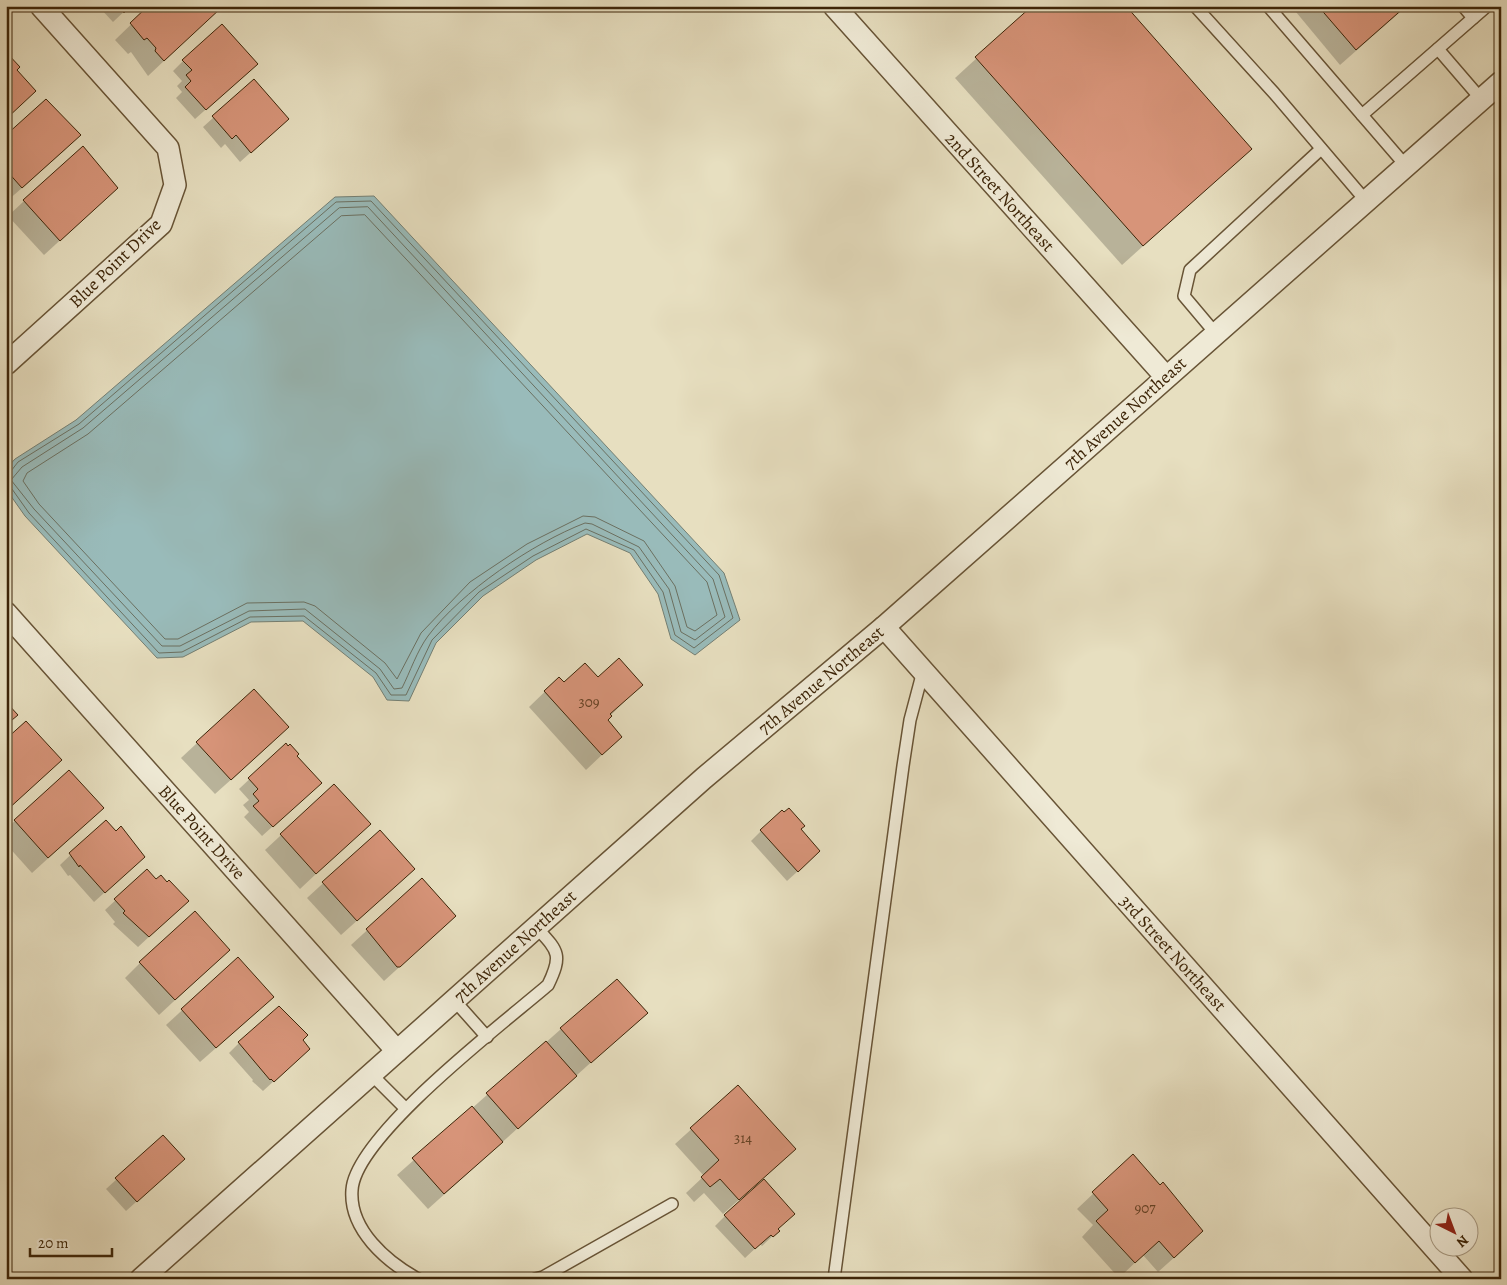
<svg xmlns="http://www.w3.org/2000/svg" width="1507" height="1285" viewBox="0 0 1507 1285" font-family="Alegreya,serif">
	<style>
		.water { fill: #99bbba; stroke: #747f73 }
		.shadow { fill: #0003 }
		.lines { fill: none; stroke-linecap: round; stroke-linejoin: round }
		.shore { stroke: #6b7061; stroke-width: 1 }
		.building { fill: #d79479; stroke: #3d2508 }
		.service-casing { stroke: #685436; stroke-width: 14 }
		.minor-casing { stroke: #685436; stroke-width: 24 }
		.service { stroke: #efead6; stroke-width: 11 }
		.minor { stroke: #efead6; stroke-width: 21 }
		.labels { text-anchor: middle; stroke-width: 4; stroke-linejoin: round; paint-order: stroke }
		.number-label { font-size: 15px; fill: #644124 }
		.street-label { font-size: 18px; fill: #3d2508; stroke: #efead6 }
	</style>
	<rect width="100%" height="100%" fill="#e7dfc0"/>
	<filter id="stains"><feTurbulence type="fractalNoise" baseFrequency=".004" numOctaves="4"/><feColorMatrix values="0 0 0 0 .2 0 0 0 0 .09 0 0 0 0 .02 0 0 0 .5 -.17"/></filter>
	<radialGradient id="worn" r=".72"><stop offset=".6" stop-color="#630" stop-opacity="0"/><stop offset="1" stop-color="#630" stop-opacity=".3"/></radialGradient>
	<polygon class="water" points="374,196 724,573 740,620 695,655 671,639 658,594 630,553 587,534 536,560 483,596 436,643 409,701 387,700 373,677 303,621 251,622 183,657 157,658 25,516 6,489 6,469 15,459 76,420 335,197"/>
	<g class="shadow">
		<polygon points="98,6 130,6 113,22"/>
		<polygon points="150,6 220,8 148,76 131,52 128,54 115,40"/>
		<polygon points="1034,6 1251,149 1122,265 955,78"/>
		<polygon points="1291,6 1407,6 1340,65"/>
		<polygon points="183,61 246,74 195,119 176,98 182,92 177,86 182,81 173,71"/>
		<polygon points="254,81 288,119 240,162 225,144 221,148 203,127"/>
		<polygon points="79,135 64,151 6,202 6,136"/>
		<polygon points="24,201 101,203 44,255 8,216"/>
		<polygon points="559,678 564,684 598,679 626,700 606,720 605,752 586,770 529,707"/>
		<polygon points="6,740 61,760 6,811"/>
		<polygon points="197,743 272,743 215,794 181,758"/>
		<polygon points="286,745 296,756 310,793 262,836 244,817 249,812 243,805 249,800 239,789"/>
		<polygon points="69,772 87,823 32,873 6,844 6,829"/>
		<polygon points="334,786 369,824 300,889 265,850"/>
		<polygon points="106,821 133,867 94,902 70,875 68,876 60,865"/>
		<polygon points="799,830 809,861 787,881 751,841 761,831"/>
		<polygon points="380,831 398,884 341,935 307,898"/>
		<polygon points="147,871 177,911 138,947 113,924 115,922 105,910"/>
		<polygon points="422,880 439,931 384,981 351,945"/>
		<polygon points="238,959 257,1012 200,1062 166,1025"/>
		<polygon points="140,963 213,965 159,1015 125,978"/>
		<polygon points="616,980 646,1013 428,1209 397,1175"/>
		<polygon points="301,1040 298,1059 263,1091 252,1081 253,1080 229,1053 239,1043"/>
		<polygon points="738,1087 779,1164 723,1214 704,1193 694,1202 686,1193 704,1176 675,1144"/>
		<polygon points="163,1137 173,1169 126,1211 106,1189"/>
		<polygon points="1133,1156 1186,1247 1158,1272 1143,1255 1119,1278 1082,1237 1093,1225 1077,1209"/>
		<polygon points="725,1216 777,1229 778,1231 762,1246 760,1244 745,1258 715,1226"/>
	</g>
	<g class="lines">
		<g class="shore">
			<path d="M368,207L713,579L725,617L695,640L681,632L669,589L639,547L592,524L585,523C533,543 461,592 428,636C417,651 410,672 402,688L394,689L380,669L305,609L249,611L180,646H162L34,509L11,480L22,467L83,428L339,208Z"/>
			<polygon points="365,215 707,582 717,615 695,631 687,627 675,586 644,541 595,517 583,516 527,544 470,582 421,633 397,679 385,663 315,606 304,602 247,603 178,639 165,639 39,504 23,481 27,473 88,434 341,216"/>
			<polyline points="6,472 11,471 18,462 79,424 336,202 371,201 719,575 733,618 694,648 675,635 663,592 634,550 586,529 533,556 479,592 432,640 406,695 391,695 376,673 304,616 250,617 182,652 159,653 29,513 12,489 6,487"/>
		</g>
	</g>
	<g class="building">
		<polygon points="117,6 131,6 124,13"/>
		<polygon points="148,6 219,6 221,8 164,61 155,51 156,48 147,38 144,40 130,23"/>
		<polygon points="1032,6 1126,6 1252,149 1143,246 975,57"/>
		<polygon points="1318,6 1406,6 1356,50"/>
		<polygon points="222,24 258,64 206,110 185,87 191,81 186,75 192,70 182,60"/>
		<polygon points="6,52 20,67 17,70 36,91 6,119"/>
		<polygon points="254,79 289,119 251,153 236,135 232,139 212,116"/>
		<polygon points="46,99 81,135 22,188 6,170 6,135"/>
		<polygon points="83,146 118,188 60,241 23,200"/>
		<polygon points="619,658 643,685 610,714 612,716 608,720 622,737 602,755 544,691 559,677 564,682 585,663 598,677"/>
		<polygon points="254,689 289,727 231,780 196,742"/>
		<polygon points="6,702 18,715 6,725"/>
		<polygon points="26,721 62,760 6,811 6,739"/>
		<polygon points="286,743 288,746 290,744 299,754 297,756 322,783 273,827 253,806 259,801 253,794 258,789 248,778"/>
		<polygon points="69,770 104,808 48,858 14,820"/>
		<polygon points="334,784 371,824 316,874 280,834"/>
		<polygon points="789,808 805,826 801,829 820,851 798,872 760,830 782,810 784,812"/>
		<polygon points="106,820 116,831 121,826 145,857 105,893 80,865 79,867 69,853"/>
		<polygon points="380,830 415,869 357,921 322,882"/>
		<polygon points="147,869 156,879 161,875 167,882 169,880 189,901 149,937 123,913 125,911 114,899"/>
		<polygon points="422,878 456,916 400,967 397,967 366,929"/>
		<polygon points="195,911 230,950 175,1000 139,962"/>
		<polygon points="238,957 274,997 216,1048 181,1009"/>
		<polygon points="617,979 648,1013 591,1063 560,1028"/>
		<polygon points="279,1006 308,1035 303,1040 310,1049 274,1082 271,1079 270,1080 238,1042"/>
		<polygon points="546,1041 577,1076 518,1129 486,1093"/>
		<polygon points="738,1085 796,1149 739,1200 720,1179 710,1187 701,1177 719,1160 690,1128"/>
		<polygon points="472,1106 503,1142 444,1194 412,1158"/>
		<polygon points="163,1135 185,1159 137,1202 115,1178"/>
		<polygon points="1133,1154 1160,1185 1163,1182 1203,1231 1174,1258 1159,1241 1135,1263 1096,1221 1108,1210 1092,1192"/>
		<polygon points="764,1179 795,1214 778,1229 780,1231 773,1237 771,1235 755,1249 724,1215"/>
	</g>
	<g class="lines">
		<defs>
			<g id="service">
				<polyline points="1195,6 1274,93 1366,201"/>
				<polyline points="1268,6 1406,166"/>
				<polyline points="1463,6 1473,18"/>
				<polyline points="1438,49 1481,99"/>
				<polyline points="1362,115 1487,6"/>
				<polyline points="1216,334 1184,296 1190,270 1321,149"/>
				<polyline points="454,1000 487,1037"/>
				<polyline points="371,1074 405,1108"/>
				<path d="M418,1279C387,1262 349,1230 352,1190C355,1136 505,1022 548,985C563,954 558,951 536,927"/>
				<polyline points="535,1279 543,1277 672,1204"/>
				<polyline points="834,1279 903,766 910,720 923,671"/>
			</g>
			<g id="minor">
				<polyline points="834,6 1166,377"/>
				<polyline points="6,364 161,224 175,185 168,148 41,6"/>
				<polyline points="6,613 397,1051"/>
				<polyline points="884,627 1462,1279"/>
				<polyline points="141,1279 704,778 884,627 1501,82"/>
			</g>
		</defs>
		<use href="#service" class="service-casing"/>
		<use href="#minor" class="minor-casing"/>
		<use href="#service" class="service"/>
		<use href="#minor" class="minor"/>
	</g>
	<g class="labels">
		<g class="number-label">
			<text x="589" y="707">309</text>
			<text x="743" y="1143">314</text>
			<text x="1145" y="1213">907</text>
		</g>
		<g class="street-label">
			<text transform="translate(1000 192) rotate(48)" y="6">2nd Street Northeast</text>
			<text transform="translate(115 263) rotate(-44)" y="6">Blue Point Drive</text>
			<text transform="translate(1125 413) rotate(-42)" y="6">7th Avenue Northeast</text>
			<text transform="translate(821 680) rotate(-40)" y="6">7th Avenue Northeast</text>
			<text transform="translate(202 832) rotate(48)" y="6">Blue Point Drive</text>
			<text transform="translate(515 946) rotate(-42)" y="6">7th Avenue Northeast</text>
			<text transform="translate(1173 953) rotate(48)" y="6">3rd Street Northeast</text>
		</g>
	</g>
	<rect width="1507" height="1285" fill="none" stroke="#e7dfc0" stroke-width="25"/>
	<rect x="8" y="8" width="1492" height="1270" fill="none" stroke="#3d2508" stroke-width="2.5"/>
	<rect x="12" y="12" width="1482" height="1260" fill="none" stroke="#3d2508"/>
	<g transform="translate(1454 1232) rotate(138)"><circle r="24" fill="#efead6" stroke="#a89b84"/>
	<path d="M0-4L9 19L0 12L-9 19Z" fill="#8f2418"/>
	<text y="-8" font-size="14" font-weight="bold" text-anchor="middle" fill="#3d2508">N</text>
	</g>
	<path d="M30 1248v8h82v-8" fill="none" stroke="#3d2508" stroke-width="2.5"/>
	<text x="38" y="1248" font-size="15" fill="#3d2508" stroke="#efead6" stroke-width="4" paint-order="stroke">20 m</text>
	<rect width="100%" height="100%" filter="url(#stains)"/>
	<rect width="100%" height="100%" fill="url(#worn)"/>
</svg>
